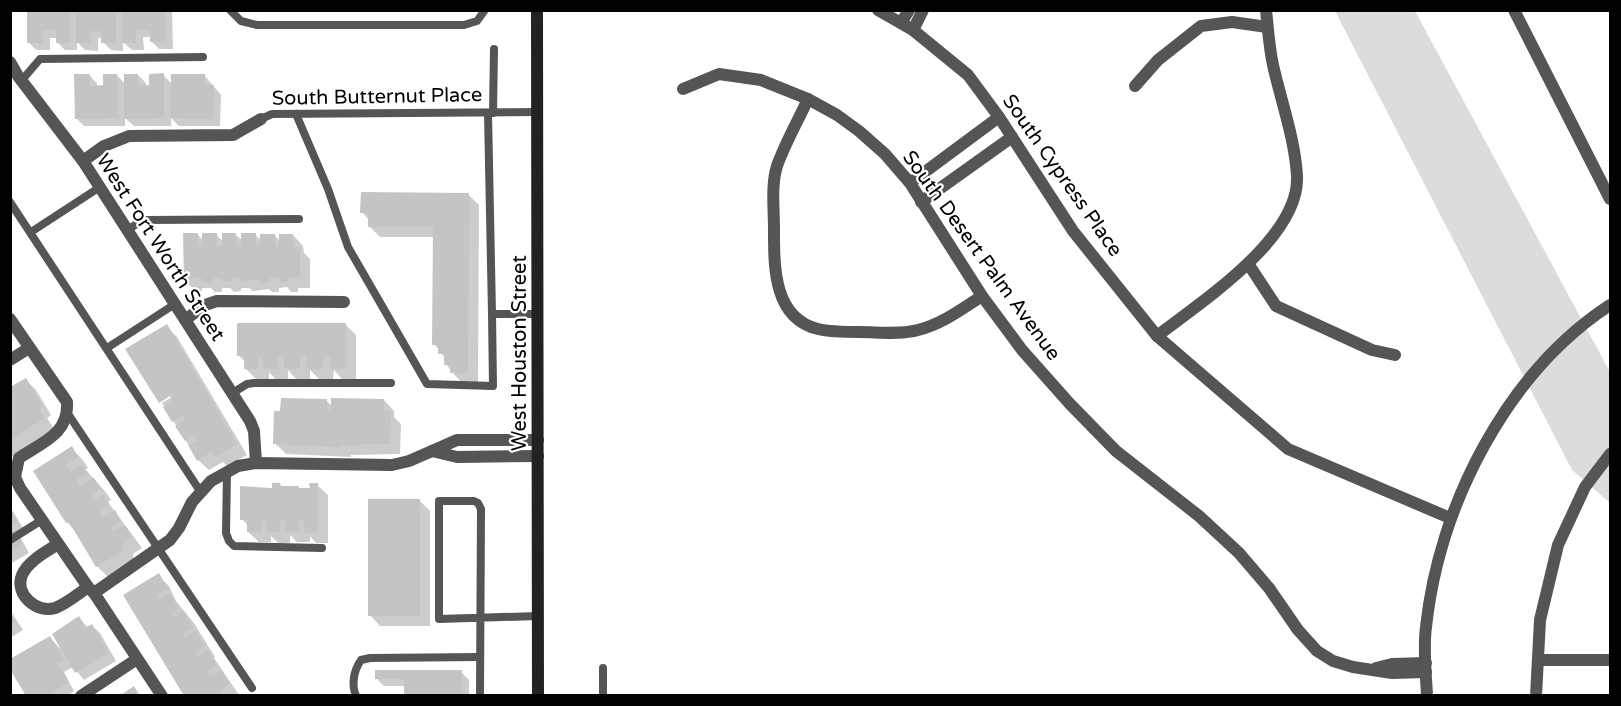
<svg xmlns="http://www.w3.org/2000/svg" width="1621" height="706" viewBox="0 0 1621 706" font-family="'Varela Round',sans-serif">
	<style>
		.green { fill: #dcdcdc }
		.shadow { fill: #0003 }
		.building { fill: #c4c4c4 }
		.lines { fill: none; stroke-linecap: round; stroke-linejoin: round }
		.lane { stroke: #555; stroke-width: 8 }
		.street { stroke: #555; stroke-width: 12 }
		.secondary { stroke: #222; stroke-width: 12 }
		.labels { text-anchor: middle; stroke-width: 4.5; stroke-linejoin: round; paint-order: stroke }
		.street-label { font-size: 20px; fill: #000; stroke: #fff }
	</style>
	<rect width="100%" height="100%" fill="#fff"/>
	<polygon class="green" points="1335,11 1415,11 1610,372 1610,503 1572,470"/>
	<g class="shadow">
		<polygon points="28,10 172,10 173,49 159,49 151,41 151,37 143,37 144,50 132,50 123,42 123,51 111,50 103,42 103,38 98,38 98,51 85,50 77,42 77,50 65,50 57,42 57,38 50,38 50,50 36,50 28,42"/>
		<polygon points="252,10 481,10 481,12"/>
		<polygon points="89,75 97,83 97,87 105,87 117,75 125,84 138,75 146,83 146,87 150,87 163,75 172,84 204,75 221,95 220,126 179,126 171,118 171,126 134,126 125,118 125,126 84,126 76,118"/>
		<polygon points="468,194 479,205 478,383 462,383 452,372 446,364 446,359 434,344 434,237 380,237 369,226 369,220 362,212"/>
		<polygon points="197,234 204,241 216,235 223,241 236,235 243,241 255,235 262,241 274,235 281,242 293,235 303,246 304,253 310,259 310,288 298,288 298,292 291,292 287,287 279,288 279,292 272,292 269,289 253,291 249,288 241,288 241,291 234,292 230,288 222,288 222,292 215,292 211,288 202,288 202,291 196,291 185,281"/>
		<polygon points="345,324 356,335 356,379 342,379 334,370 333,379 319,379 310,370 310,379 296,379 288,370 288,379 275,379 269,372 269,379 256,379 245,368 245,362 239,356"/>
		<polygon points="166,326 177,337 247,455 227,466 223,462 209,470 198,460 162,403 177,394 176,391 161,400 161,402 127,349"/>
		<polygon points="26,380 36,390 51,415 47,418 54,429 10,458 10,389"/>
		<polygon points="326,400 333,407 384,400 394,411 394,417 401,424 400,454 351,455 351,457 286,454 275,443"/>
		<polygon points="71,448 82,459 88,468 85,469 104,490 111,500 108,502 142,548 133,554 134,561 108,577 97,566 77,533 67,522 35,471"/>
		<polygon points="280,484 283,488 311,489 317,485 328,495 328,543 316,543 310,536 310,542 297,542 290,535 290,543 278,543 271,536 271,542 259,542 248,532 248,526 242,519"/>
		<polygon points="419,500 430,511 430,626 380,626 370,615"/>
		<polygon points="10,506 24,530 18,533 29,553 10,564"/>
		<polygon points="158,575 169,586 176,601 194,623 215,657 214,658 239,695 185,696 125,595"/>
		<polygon points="10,610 23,630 10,638"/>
		<polygon points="79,618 88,628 92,626 100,633 116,661 84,680 73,667 64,672 74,691 67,696 27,696 50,638 61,649"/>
		<polygon points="461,672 469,680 469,696 406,696 405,686 384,686 376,678"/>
	</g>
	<g class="building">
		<polygon points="27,10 70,10 70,43 56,43 56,30 42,30 42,43 27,43"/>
		<polygon points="76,10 116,10 116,43 101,43 101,31 91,31 90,43 76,43"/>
		<polygon points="122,10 165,10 165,41 150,42 150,30 136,30 136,43 122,43"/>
		<polygon points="164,73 164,118 124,119 124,74 138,74 138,85 149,85 149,74"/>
		<polygon points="74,74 90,74 90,86 103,85 103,74 117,74 118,118 75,119"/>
		<polygon points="171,74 205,74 205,85 214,85 213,119 170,118"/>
		<polygon points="361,192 469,193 468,373 450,373 450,365 444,365 444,354 438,354 438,345 432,345 433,227 368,227 368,213 360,213"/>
		<polygon points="183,233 198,233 198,246 202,246 202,233 217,233 217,246 222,246 222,233 236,233 236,246 241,246 241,233 256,233 256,246 260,246 260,234 275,234 275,246 279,246 279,234 293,234 294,247 300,247 300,278 288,278 288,282 279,282 279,277 269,278 269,282 260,282 260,279 241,282 241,278 231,278 231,281 222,282 222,278 212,278 212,282 202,282 202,278 192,278 192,281 184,281"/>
		<polygon points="237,323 346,323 346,369 330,369 330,356 324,356 323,369 307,369 307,356 300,356 300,369 284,369 284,356 278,356 278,369 263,369 263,357 258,357 258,369 244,369 244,356 237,356"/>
		<polygon points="167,324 237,444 215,457 212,451 197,461 188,445 198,440 195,435 185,441 175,426 185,420 183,416 172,422 163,407 173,401 170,396 159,403 125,349"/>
		<polygon points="26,378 42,404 38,407 44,418 10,441 10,387"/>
		<polygon points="281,398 327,399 327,410 331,410 331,398 384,399 384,411 391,411 390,444 359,444 359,445 341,445 341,447 273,444 274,411 280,411"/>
		<polygon points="72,446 78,457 66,464 71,472 83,465 87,473 76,480 80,486 94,478 101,489 90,496 93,501 103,495 109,505 99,511 103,518 115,510 121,521 112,527 113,532 125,525 132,537 123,543 124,550 96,567 69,522 66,523 33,471"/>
		<polygon points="272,483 280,483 280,486 299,486 299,488 310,488 309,483 318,483 318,532 304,533 304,520 299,521 300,532 285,532 285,520 280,520 280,532 266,533 266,520 261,520 261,532 247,532 247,520 240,520 240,486 272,488"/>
		<rect x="368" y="499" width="52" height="117"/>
		<polygon points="10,509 18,521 11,525 22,545 10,552"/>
		<polygon points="159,573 168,589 157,596 159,599 170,593 179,608 170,614 172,618 183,611 193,627 183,633 185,637 196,631 205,646 195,653 197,657 208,650 217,665 207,672 210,677 221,670 230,684 221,690 222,696 184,696 123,595"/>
		<polygon points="10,613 16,622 10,625"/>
		<polygon points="79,616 86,627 92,624 109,653 75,673 52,634"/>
		<polygon points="50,636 64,660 57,664 68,682 48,696 26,696 10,669 10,659"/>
		<polygon points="375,670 462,670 462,695 404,695 404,679 375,679"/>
		<polygon points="134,686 140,696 119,696"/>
	</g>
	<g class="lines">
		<g class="lane">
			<polyline points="230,10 241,21 257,25 464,25 477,21 485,10"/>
			<polyline points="22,80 40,59 203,57"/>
			<polyline points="488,113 492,314 538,314"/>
			<polyline points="493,113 494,49"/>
			<polyline points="296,114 328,189 348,247 427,384 493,386 492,314"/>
			<polyline points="261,119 272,114 538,112"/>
			<polyline points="10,202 200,491"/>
			<polyline points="128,230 139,222 147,220 299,219"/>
			<polyline points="31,232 100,187"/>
			<polyline points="107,348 175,304"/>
			<polyline points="231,394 247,384 254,383 391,383"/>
			<polyline points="68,414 252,688"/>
			<polyline points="227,471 226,533 229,541 234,546 322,548"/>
			<polyline points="10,540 42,520"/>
			<polyline points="603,668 603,696"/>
			<path d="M356,696C351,684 354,670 361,660L370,658L480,657"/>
			<polyline points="480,696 481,509 478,503 474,501 439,501 439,619 538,616"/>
		</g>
		<g class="street">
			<polyline points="878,10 913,30 968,75 999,117 1073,231 1157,336 1288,449 1450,518"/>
			<polyline points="1514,10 1610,199"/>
			<polyline points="901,23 909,10"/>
			<polyline points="913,30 923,10"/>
			<polyline points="10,62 18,76 83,161 250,421 254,431 256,463"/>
			<polyline points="1135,86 1158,60 1201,26 1232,22 1267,27"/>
			<polyline points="683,89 719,74 761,80 808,99 837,115 859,131 885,154 910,183 982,296 1022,350 1070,404 1116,451 1199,516 1239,553 1269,588 1298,630 1317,651 1333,661 1353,667 1392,673 1426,672"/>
			<path d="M808,99C798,121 785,143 777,166C771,185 774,209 774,229C774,266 773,318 818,329C831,332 845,332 859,332C878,332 900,335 918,330C942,324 962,309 982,296"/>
			<polyline points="83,161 104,146 129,136 233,135 261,119"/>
			<polyline points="910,183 999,117"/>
			<polyline points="921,202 1012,137"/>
			<polyline points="1249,265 1276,306 1372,350 1395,355"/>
			<path d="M10,319L67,402C69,434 43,442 19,458L15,477L20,488L88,587L94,593L162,696"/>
			<polyline points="185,320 205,305 217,301 344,302"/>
			<path d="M1157,336C1201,302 1300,238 1297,176C1295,139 1281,101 1273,65C1269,47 1268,28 1266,10"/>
			<polyline points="10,360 29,348"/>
			<polyline points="538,440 457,440 432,451 457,457 538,456"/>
			<path d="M58,544C46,552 28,561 22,575C14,594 37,614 55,608C66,604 78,594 88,587"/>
			<polyline points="94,593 170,540 179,528 192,502 211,481 238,466 256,463 392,465 409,461 432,451"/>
			<polyline points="1538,660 1610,660"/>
			<polyline points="1376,668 1392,664 1426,663"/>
			<polyline points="81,696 137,659"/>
			<path d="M1427,696C1426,673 1423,649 1426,627C1439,506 1506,373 1610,305"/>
			<polyline points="1536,696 1540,620 1558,545 1585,487 1610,454"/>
		</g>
		<polyline class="secondary" points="537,10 538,696"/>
	</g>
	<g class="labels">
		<g class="street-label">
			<text transform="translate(377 96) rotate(-1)" y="7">South Butternut Place</text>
			<text transform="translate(1063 175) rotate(55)" y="7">South Cypress Place</text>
			<text transform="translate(161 247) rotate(57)" y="7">West Fort Worth Street</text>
			<text transform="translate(982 255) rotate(54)" y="7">South Desert Palm Avenue</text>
			<text transform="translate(519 353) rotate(-90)" y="7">West Houston Street</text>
		</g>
	</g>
	<rect width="1621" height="706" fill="none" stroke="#000000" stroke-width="24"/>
</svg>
